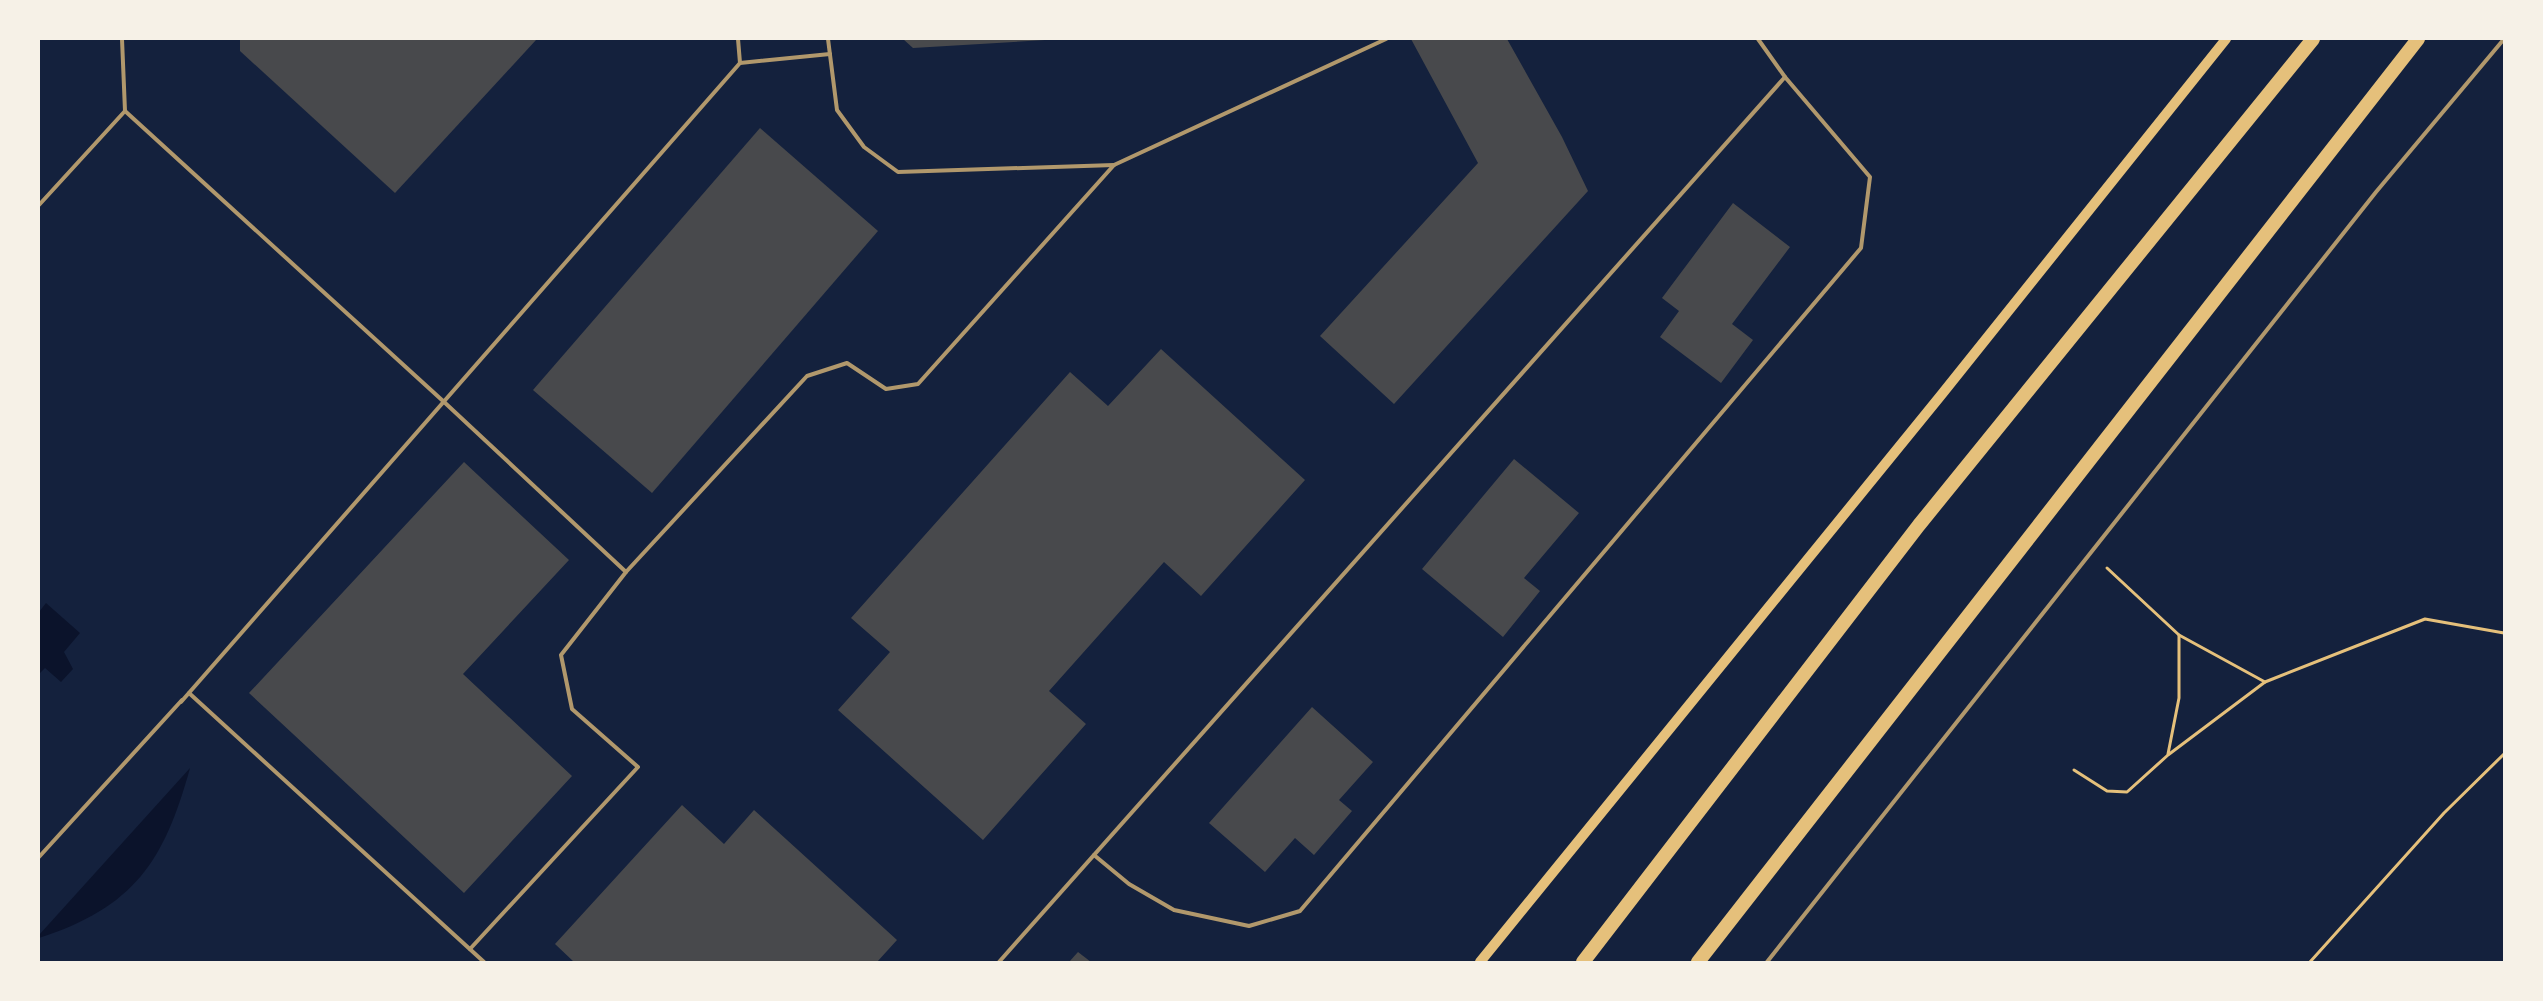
<svg xmlns="http://www.w3.org/2000/svg" width="2543" height="1001" viewBox="0 0 2543 1001" font-family="Barlow,sans-serif">
	<style>
		.water { fill: #0b132b }
		.building { fill: #48494c }
		.lines { fill: none; stroke-linecap: round; stroke-linejoin: round }
		.path { stroke: #e5c07b; stroke-width: 3 }
		.service { stroke: #b1986c; stroke-width: 4 }
		.secondary { stroke: #e5c07b; stroke-width: 10 }
		.trunk { stroke: #e5c07b; stroke-width: 14 }
	</style>
	<rect width="100%" height="100%" fill="#14213d"/>
	<g class="water">
		<polygon points="46,603 80,633 64,652 73,669 61,682 45,668 39,674 39,612"/>
		<path d="M190,768C164,862 134,907 39,938V935Z"/>
	</g>
	<g class="building">
		<polygon points="240,39 536,39 536,40 395,193 240,51"/>
		<polygon points="903,39 1045,39 1045,40 913,48"/>
		<polygon points="1411,39 1507,39 1562,137 1588,191 1394,404 1320,336 1478,163"/>
		<polygon points="760,128 878,231 652,493 533,390"/>
		<polygon points="1733,203 1790,247 1732,324 1753,340 1721,383 1660,337 1679,311 1662,298"/>
		<polygon points="1161,349 1305,480 1201,596 1164,562 1049,691 1086,724 983,840 838,710 890,652 851,618 1070,372 1108,406"/>
		<polygon points="1514,459 1579,513 1524,578 1540,591 1503,637 1422,569"/>
		<polygon points="464,462 569,560 463,674 572,776 464,893 249,693"/>
		<polygon points="1312,707 1373,762 1339,800 1352,811 1314,855 1295,838 1265,872 1209,823"/>
		<polygon points="682,805 724,844 754,810 897,940 877,962 574,962 555,944"/>
		<polygon points="1078,952 1091,962 1069,962"/>
	</g>
	<g class="lines">
		<g class="path">
			<polyline points="2107,568 2179,635 2265,682"/>
			<polyline points="2168,754 2179,698 2179,635"/>
			<polyline points="2074,770 2107,791 2127,792 2168,755 2265,682 2425,619 2504,633"/>
			<polyline points="2310,962 2444,813 2504,754"/>
		</g>
		<g class="service">
			<polyline points="738,39 740,63"/>
			<polyline points="828,39 837,110 864,147 898,172 1114,165"/>
			<polyline points="125,111 443,401 626,572 807,376 847,363 886,389 918,384 1114,165 1386,39"/>
			<polyline points="39,205 125,111 122,39"/>
			<polyline points="189,693 484,962"/>
			<polyline points="181,702 740,63 830,54"/>
			<polyline points="1094,855 1129,884 1174,910 1249,926 1300,911 1861,248 1870,177 1785,77"/>
			<polyline points="39,857 182,700"/>
			<polyline points="470,949 638,767 572,709 561,655 626,572"/>
			<polyline points="999,962 1785,77 1758,39"/>
			<polyline points="1767,962 2376,192 2504,39"/>
		</g>
		<polyline class="secondary" points="1480,962 1942,394 2226,39"/>
		<g class="trunk">
			<polyline points="1583,962 1919,525 2313,39"/>
			<polyline points="1698,962 2418,39"/>
		</g>
	</g>
	<rect width="2543" height="1001" fill="none" stroke="#f6f1e7" stroke-width="80"/>
</svg>
